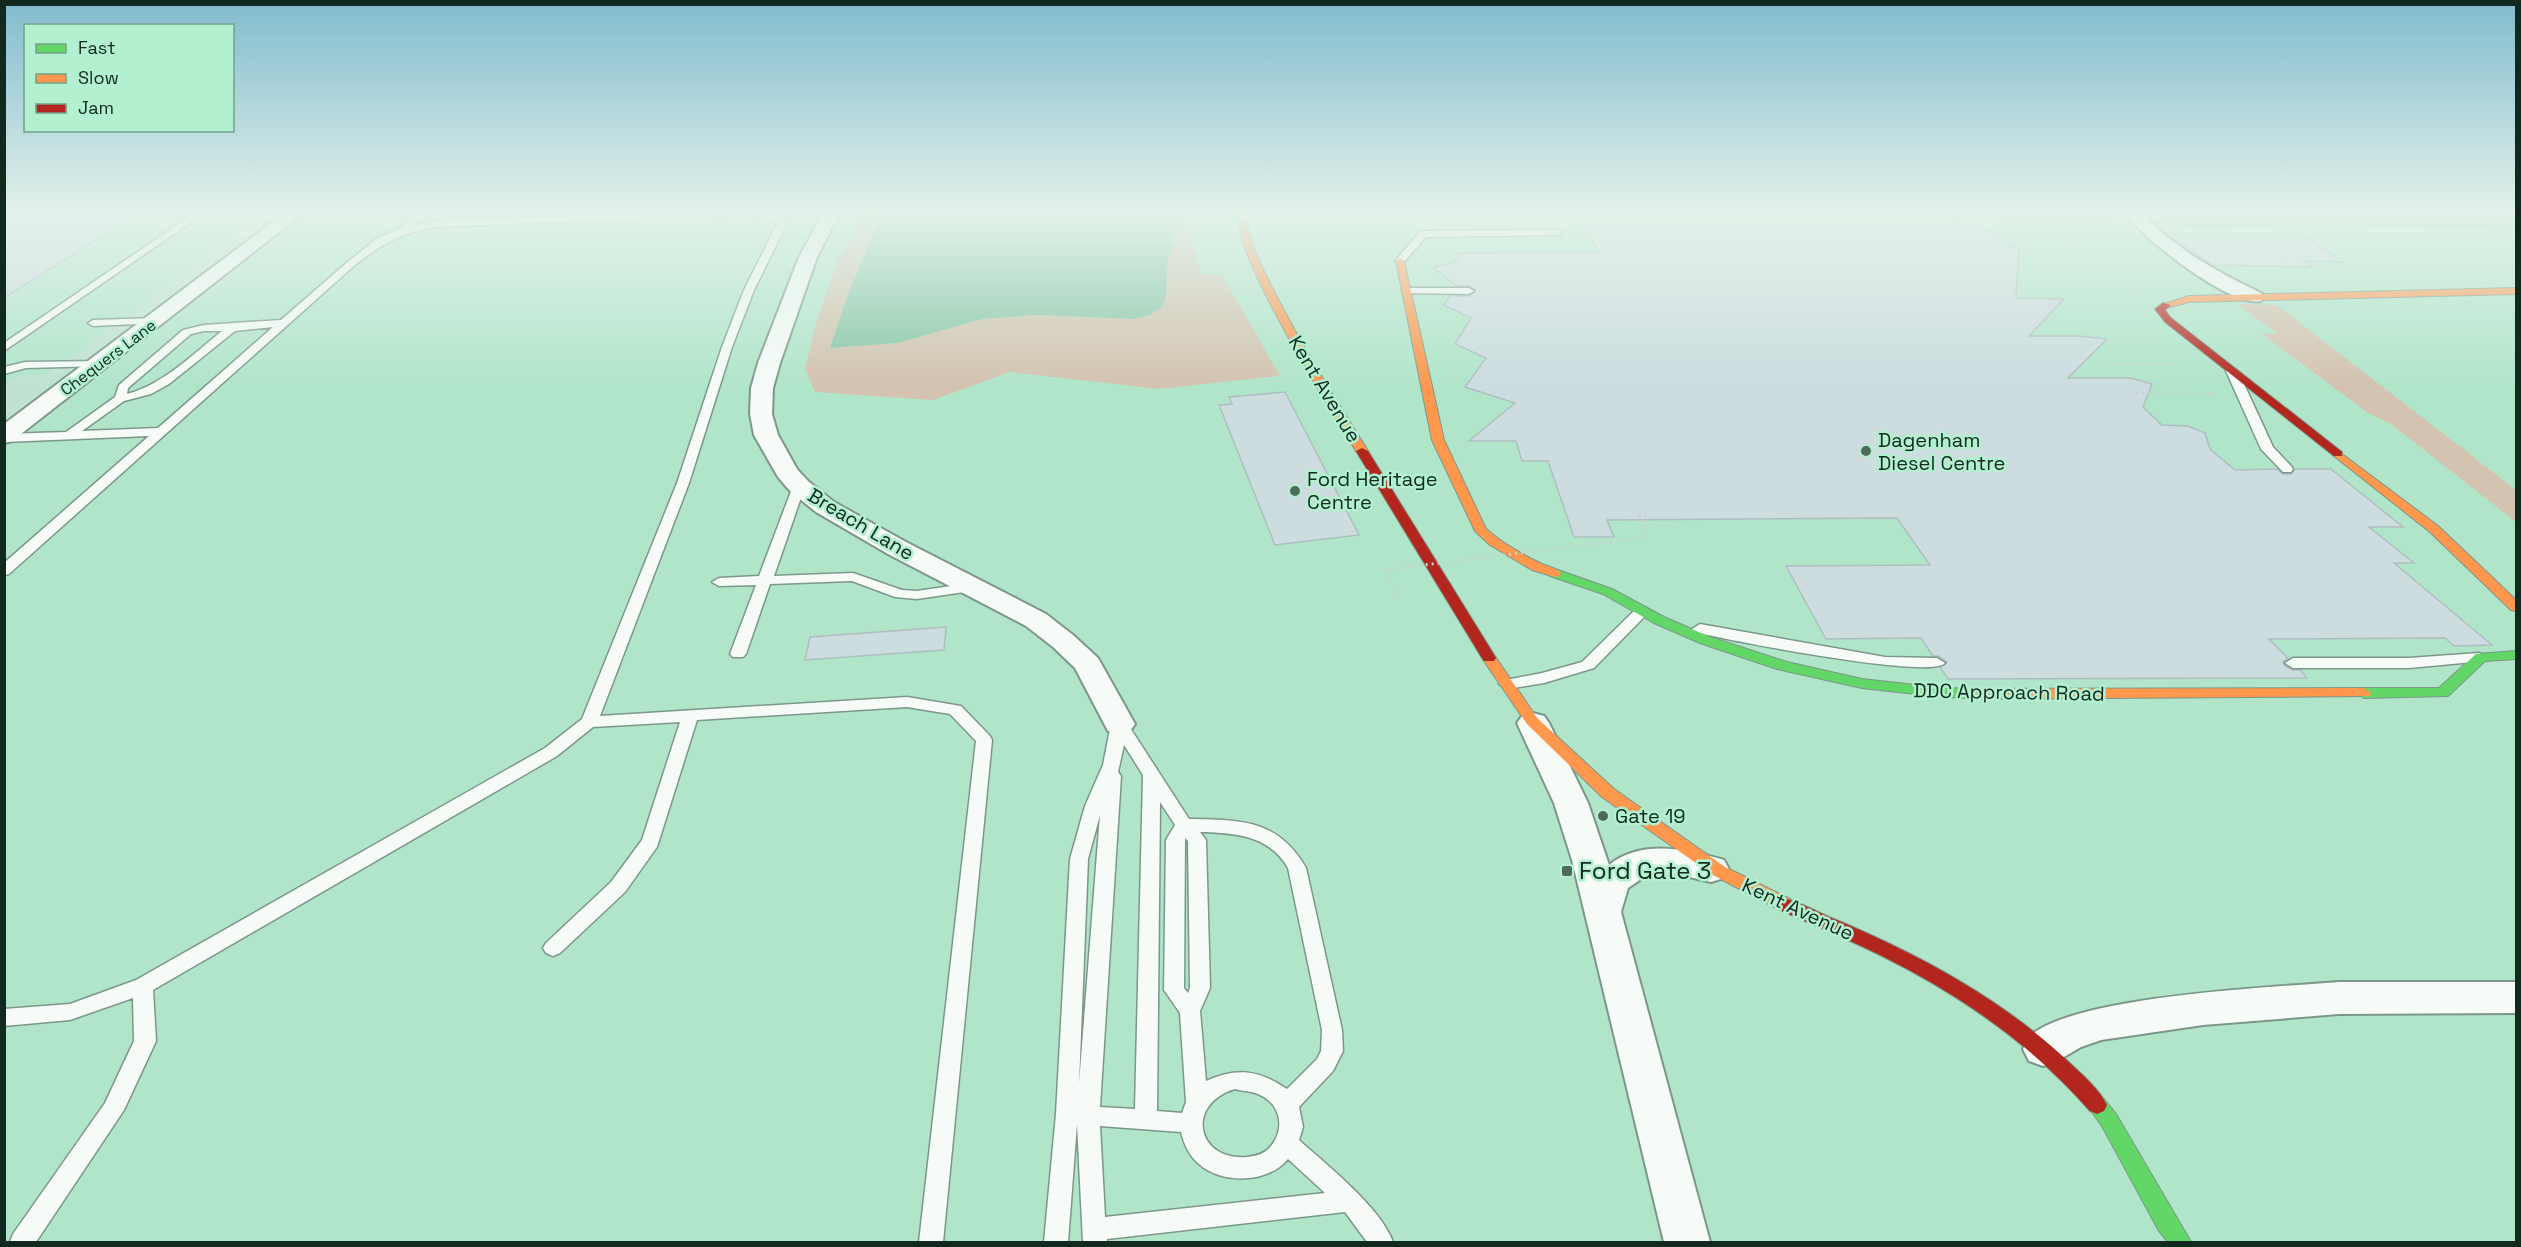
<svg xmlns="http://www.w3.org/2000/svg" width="2521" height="1247" viewBox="0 0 2521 1247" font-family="'Space Grotesk',sans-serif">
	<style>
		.built { fill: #b0e5ca }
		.green { fill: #d3c3b0 }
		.water { fill: #87c5a6 }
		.building { fill: #ccdcdf; stroke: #aebebf; stroke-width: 1.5 }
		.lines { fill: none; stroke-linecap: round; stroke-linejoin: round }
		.lane-casing { stroke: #7c978a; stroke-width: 3 }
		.street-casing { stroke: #7c978a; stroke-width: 4 }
		.fast-casing { stroke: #7c978a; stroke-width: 2 }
		.slow-casing { stroke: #7c978a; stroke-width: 2 }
		.jam-casing { stroke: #7c978a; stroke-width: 2 }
		.path-far1 { stroke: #c8d2cd; stroke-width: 2; stroke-dasharray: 2 3; stroke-linecap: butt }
		.path { stroke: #c8d2cd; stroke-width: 3; stroke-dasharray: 2 4; stroke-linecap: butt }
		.lane { fill: #f6fbf8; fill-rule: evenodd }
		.street { fill: #f6fbf8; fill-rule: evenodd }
		.fast { fill: #63d668; fill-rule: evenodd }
		.slow { fill: #ff974d; fill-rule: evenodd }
		.jam { fill: #b3261e; fill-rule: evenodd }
		.path-bridge { stroke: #c8d2cd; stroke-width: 3; stroke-dasharray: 2 4; stroke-linecap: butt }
		.poi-dot { fill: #4e6a5d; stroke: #b2f0d0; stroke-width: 2 }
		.labels { text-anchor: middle; stroke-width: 5; stroke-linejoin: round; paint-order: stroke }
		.far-street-label { font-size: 16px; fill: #11291e; stroke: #b2f0d0 }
		.street-label { font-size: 20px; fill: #11291e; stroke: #b2f0d0 }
		.poi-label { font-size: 20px; fill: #11291e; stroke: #b2f0d0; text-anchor: start }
		.near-poi-label { font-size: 24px; fill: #11291e; stroke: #b2f0d0; text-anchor: start }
	</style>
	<rect width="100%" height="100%" fill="#c0e2d1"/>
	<g class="built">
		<polygon points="4,212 267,212 46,375 24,375 5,382"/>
		<polygon points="312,212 865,212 840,255 816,323 1198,345 1203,276 1181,212 1776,212 1955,216 2078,227 2182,232 2516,230 2516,1242 5,1242 4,442 15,442"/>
	</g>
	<g class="green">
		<polygon points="865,212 882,212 847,297 830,348 898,343 982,319 1037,315 1134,319 1150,315 1166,294 1167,264 1173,247 1168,224 1181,212 1203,275 1222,275 1280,376 1158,389 1010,372 933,400 815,392 805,369 816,323 840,255"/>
		<polygon points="2237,304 2277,305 2516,490 2516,522 2391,424 2368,413 2262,334 2277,333"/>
	</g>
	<g class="water">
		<polygon points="882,212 1181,212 1168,224 1173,247 1167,264 1166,294 1163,306 1150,315 1134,319 1037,315 982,319 898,343 830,348 847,297"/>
		<polygon points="1931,212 2100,212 2112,222 2069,227 2065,224"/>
		<polygon points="2157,212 2516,212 2516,229 2301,226 2196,229 2171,225"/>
	</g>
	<g class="building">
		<polygon points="4,212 140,212 4,298"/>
		<polygon points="1582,221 1940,221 1967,224 1995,233 2010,246 2019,248 2016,298 2064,299 2029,336 2080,336 2107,339 2068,378 2131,378 2152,384 2143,407 2162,425 2188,426 2205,433 2210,449 2235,470 2277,469 2283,474 2291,474 2295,469 2331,469 2403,527 2369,527 2414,563 2394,563 2492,645 2454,646 2445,638 2269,639 2288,658 2283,662 2284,665 2292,670 2300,670 2307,678 1948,679 1940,667 1947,662 1938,656 1933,656 1921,638 1826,639 1786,566 1930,565 1897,518 1607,520 1614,537 1574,537 1548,461 1522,461 1516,441 1469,441 1515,403 1465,387 1486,358 1455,344 1471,318 1444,305 1450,296 1469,296 1476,290 1469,286 1457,286 1433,268 1459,260 1457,253 1599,252"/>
		<polygon points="2170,236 2306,238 2344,262 2304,261 2313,267 2213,265"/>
		<polygon points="1285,392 1359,535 1275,545 1219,405 1232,404 1229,397"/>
		<polygon points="946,627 944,650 805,660 810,637"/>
	</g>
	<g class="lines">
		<defs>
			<g id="lane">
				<polygon points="196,212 206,212 4,351 4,343"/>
				<path d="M418,212H427L412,226L433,221L563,216L567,212H576L573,216L765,212L777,216L787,223L754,290L732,347L689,483L600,716L907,697L961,706L990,736L992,740L943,1242H919L976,741L950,714L907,707L697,720L657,847L625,892L560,953L553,956L546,953L543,948L546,943L611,882L642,840L680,722L593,727L557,756L153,990L156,1041L124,1110L36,1242H10L13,1234L105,1103L134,1041L133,998L70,1020L4,1026V1009L70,1004L136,980L545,748L582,719L677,483L722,347L744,290L777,224L762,217L743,215L433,227C398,235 385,242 356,264L9,574L4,575V563L149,436L4,442V434L66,432L115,397L119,385L183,330L204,325L281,320L350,260L378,238L397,230ZM273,327L158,428L82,431L124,401L151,394L169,384L235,331ZM204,331H222C193,354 164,384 127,394L128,388L191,334Z"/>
				<polygon points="1558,230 1561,231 1561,235 1426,237 1403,263 1395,261 1420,232 1423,231"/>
				<polygon points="1407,288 1469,288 1474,291 1469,294 1403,293 1402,291"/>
				<polygon points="156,318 161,321 160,323 93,326 88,323 93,320"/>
				<polygon points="100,361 106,364 104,366 26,368 4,374 4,367 25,362"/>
				<polygon points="2232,368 2238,371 2273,447 2291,466 2293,469 2291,472 2283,472 2261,449 2226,371"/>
				<polygon points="799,482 805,486 774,576 853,573 902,590 917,591 971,583 978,587 971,591 917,599 895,597 852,581 770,584 746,654 743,657 733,657 730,654 756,585 719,586 712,582 719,578 759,576 793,486"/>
				<polygon points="1642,607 1649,611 1647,614 1594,668 1544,683 1507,689 1499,684 1501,681 1542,673 1582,662 1637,608"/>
				<path d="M1700,624L1885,657L1937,658L1945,663C1931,680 1726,640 1695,632L1692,629Z"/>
				<polygon points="2479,653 2484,655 2487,658 2484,661 2409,668 2293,668 2285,663 2293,658 2409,658"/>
				<path d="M1119,719L1125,720L1189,819C1241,820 1278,819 1306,868L1342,1030L1343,1051L1333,1071L1299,1107L1303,1127L1299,1140C1327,1165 1381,1208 1393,1242H1367L1345,1212L1107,1239V1242H1083L1077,1124L1068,1242H1044L1056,1114L1070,859L1085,806L1103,765L1111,724L1113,720ZM1124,745L1143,775L1135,1109L1100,1107L1121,776L1118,772ZM1160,802L1175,825L1166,840L1164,990L1180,1013L1186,1102L1182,1113L1157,1111ZM1100,815L1079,1084L1088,859ZM1200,832C1235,833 1269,835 1288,868L1322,1030L1321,1051L1317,1059L1287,1089C1259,1070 1237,1067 1206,1081L1200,1011L1210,988L1206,840ZM1185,838L1188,841L1190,988L1188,993L1184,988ZM1235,1089C1242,1091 1251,1091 1258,1094C1280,1103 1286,1127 1271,1146C1265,1154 1256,1156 1247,1157C1196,1161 1185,1104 1235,1089ZM1100,1126L1181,1132C1184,1144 1189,1156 1199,1164C1222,1185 1269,1183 1288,1159L1325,1193L1105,1217Z"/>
			</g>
			<g id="street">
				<polygon points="286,212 305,212 12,441 4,443 4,424"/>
				<polygon points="824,212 840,212 817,257 780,363 773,388 772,414 778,435 797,469 808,481 834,502 906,542 1046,614 1073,635 1098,658 1135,724 1130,731 1119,734 1108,731 1075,668 1053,647 1026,626 888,554 816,512 790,491 778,477 754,435 750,414 751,388 758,363 799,257"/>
				<path d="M2124,212H2141C2174,248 2217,272 2261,293L2264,297L2261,301C2231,308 2141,237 2124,212Z"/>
				<path d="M1533,713L1544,716L1549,723L1588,803L1609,865C1641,839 1688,849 1724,860L1729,869L1724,878L1711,882L1676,874L1647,875L1628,888L1621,912L1710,1242H1664L1572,860L1554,803L1517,723L1522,716Z"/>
				<path d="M2339,982H2516V1013L2339,1014L2203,1025L2101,1040L2081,1047L2057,1061L2043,1066L2029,1061L2023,1049C2025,1045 2026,1040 2029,1037C2071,996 2276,987 2339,982Z"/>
			</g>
			<g id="fast">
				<polygon points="1555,569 1612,589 1664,617 1710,637 1787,662 1862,679 1943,688 1983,689 1990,694 1983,699 1943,697 1862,688 1777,669 1700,643 1654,623 1603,594 1550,576 1549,573 1550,570"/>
				<polygon points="2516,651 2516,659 2485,661 2448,696 2364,698 2357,693 2364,688 2439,688 2476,654"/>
				<polygon points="2097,1096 2104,1099 2116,1114 2191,1242 2168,1242 2159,1231 2102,1126 2087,1105 2090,1099"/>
			</g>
			<g id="slow">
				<path d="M1238,212H1246C1248,243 1263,270 1277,297C1304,350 1336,400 1368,451L1366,453H1358L1356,451C1325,400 1293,349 1266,295C1253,268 1239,242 1238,212Z"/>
				<path d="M1400,258L1404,261L1444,440L1486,529C1502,543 1521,554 1540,563C1547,567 1556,567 1561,573L1560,576L1555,577L1532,570L1490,545L1475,531L1432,440L1396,261Z"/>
				<polygon points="2516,288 2516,294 2189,302 2166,308 2161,305 2189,296"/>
				<polygon points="2338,451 2438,526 2516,600 2516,611 2511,610 2430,532 2334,456 2332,454"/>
				<polygon points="1489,654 1494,655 1537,718 1614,789 1725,867 1790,899 1793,904 1790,909 1784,910 1778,909 1713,875 1602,797 1527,724 1482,658"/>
				<polygon points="2364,688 2371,693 2369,696 1983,699 1976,694 1983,689"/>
			</g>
			<g id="jam">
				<polygon points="2163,303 2171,305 2165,310 2171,318 2342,452 2342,456 2334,456 2165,322 2155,309"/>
				<polygon points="1362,448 1368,451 1496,658 1494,661 1484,661 1482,658 1356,451"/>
				<path d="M1784,898C1803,903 1820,914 1839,921C1924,957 2007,1002 2074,1067C2086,1078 2100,1091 2107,1105L2104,1111L2097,1114L2090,1111C2032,1045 1961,995 1882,956C1848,939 1812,925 1778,909L1775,904L1778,899Z"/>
			</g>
		</defs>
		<use href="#lane" class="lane-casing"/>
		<use href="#street" class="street-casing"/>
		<use href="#fast" class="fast-casing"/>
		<use href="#slow" class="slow-casing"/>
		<use href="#jam" class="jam-casing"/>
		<g class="path-far1">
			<polyline points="2069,242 2137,296"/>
			<polyline points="2108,342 2156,342"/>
			<polyline points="2104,365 2184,364"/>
		</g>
		<g class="path">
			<polyline points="2136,393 2220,393"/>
			<polyline points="1384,570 1399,600"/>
		</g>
		<use href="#lane" class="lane"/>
		<use href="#street" class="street"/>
		<use href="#fast" class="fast"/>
		<use href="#slow" class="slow"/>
		<use href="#jam" class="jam"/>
		<polyline class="path-bridge" points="1384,570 1648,537 1639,516 1650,516"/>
	</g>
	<linearGradient id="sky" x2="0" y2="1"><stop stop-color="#81bbce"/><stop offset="0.55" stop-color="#e3f2ea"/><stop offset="1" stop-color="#e3f2ea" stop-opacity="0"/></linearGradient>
	<rect width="2521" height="387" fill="url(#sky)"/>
	<g class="poi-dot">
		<circle cx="1866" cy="451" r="6"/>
		<circle cx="1295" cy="491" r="6"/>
		<circle cx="1603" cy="816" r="6"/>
		<rect x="1561" y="865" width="12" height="12" rx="3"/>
	</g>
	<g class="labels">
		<g class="far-street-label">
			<text transform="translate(108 357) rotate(-37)" y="6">Chequers Lane</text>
		</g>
		<g class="street-label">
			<text transform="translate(1325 389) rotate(59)" y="7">Kent Avenue</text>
			<text transform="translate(861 524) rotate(31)" y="7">Breach Lane</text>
			<text transform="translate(2009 692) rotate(1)" y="7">DDC Approach Road</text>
			<text transform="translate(1798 909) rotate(25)" y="7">Kent Avenue</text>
		</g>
		<g class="poi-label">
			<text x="1878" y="447">Dagenham<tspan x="1878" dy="23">Diesel Centre</tspan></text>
			<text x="1307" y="486">Ford Heritage<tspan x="1307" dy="23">Centre</tspan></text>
			<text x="1615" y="823">Gate 19</text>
		</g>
		<g class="near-poi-label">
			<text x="1579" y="879">Ford Gate 3</text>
		</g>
	</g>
	<rect width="2521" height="1247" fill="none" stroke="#11291e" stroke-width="12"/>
	<rect x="24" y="24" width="210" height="108" fill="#b2f0d0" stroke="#72a089" stroke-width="1.5"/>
	<rect x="36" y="44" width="30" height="9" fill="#63d668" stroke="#72a089" stroke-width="1.5"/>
	<text x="78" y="54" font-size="18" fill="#11291e">Fast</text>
	<rect x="36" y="74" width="30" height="9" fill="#ff974d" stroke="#72a089" stroke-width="1.5"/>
	<text x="78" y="84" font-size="18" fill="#11291e">Slow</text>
	<rect x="36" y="104" width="30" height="9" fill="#b3261e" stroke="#72a089" stroke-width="1.5"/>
	<text x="78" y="114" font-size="18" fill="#11291e">Jam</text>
</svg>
